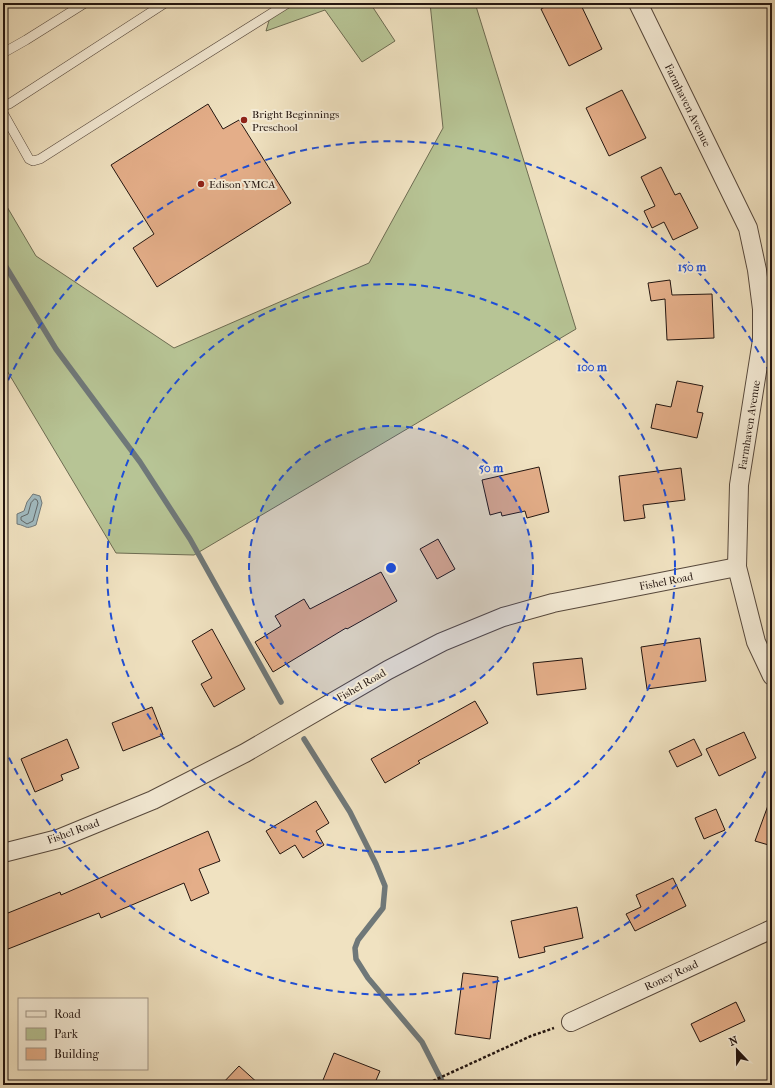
<svg xmlns="http://www.w3.org/2000/svg" width="775" height="1088" viewBox="0 0 775 1088" font-family="'IM FELL French Canon',serif">
	<style>
		.green { fill: #b7c495; stroke: #6d6c52 }
		.water { fill: #a1babf; stroke: #6f7879 }
		.lines { fill: none; stroke-linecap: round; stroke-linejoin: round }
		.shore { stroke: #626868; stroke-width: 1 }
		.stream { stroke: #6f7879; stroke-width: 5.5 }
		.building { fill: #e4ae89; stroke: #231510 }
		.lane-casing { stroke: #56483c; stroke-width: 10 }
		.street-casing { stroke: #56483c; stroke-width: 20 }
		.path { stroke: #231510; stroke-width: 2.5; stroke-dasharray: 3 2; stroke-linecap: butt }
		.lane { stroke: #f5ecd7; stroke-width: 9 }
		.street { stroke: #f5ecd7; stroke-width: 18 }
		.ring { fill: none; stroke: #1d4ed8; stroke-width: 2; stroke-dasharray: 7 5 }
		.poi-dot { fill: #8f2418; stroke: #f5ecd7; stroke-width: 1.5 }
		.labels { text-anchor: middle; stroke-width: 4; stroke-linejoin: round; paint-order: stroke }
		.street-label { font-size: 11px; fill: #231510; stroke: #f5ecd7 }
		.poi-label { font-size: 11px; fill: #231510; stroke: #f5ecd7; text-anchor: start }
		.centre { fill: #1d4ed8; stroke: #f5ecd7; stroke-width: 2 }
		.ring-label { font-size: 12px; text-anchor: middle; font-weight: bold; fill: #1d4ed8; stroke: #f5ecd7; stroke-width: 4; stroke-linejoin: round; paint-order: stroke }
	</style>
	<rect width="100%" height="100%" fill="#f0e2c1"/>
	<filter id="stains"><feTurbulence type="fractalNoise" baseFrequency=".005" numOctaves="4"/><feColorMatrix values="0 0 0 0 .2 0 0 0 0 .09 0 0 0 0 .02 0 0 0 .5 -.17"/></filter>
	<radialGradient id="worn" r=".72"><stop offset=".6" stop-color="#630" stop-opacity="0"/><stop offset="1" stop-color="#630" stop-opacity=".3"/></radialGradient>
	<g class="green">
		<polygon points="274,3 376,3 372,6 395,41 362,62 325,10 266,31"/>
		<polygon points="430,3 475,3 576,329 194,555 116,553 3,364 3,200 36,256 174,348 369,263 443,128"/>
	</g>
	<path class="water" d="M33,494L40,496L42,503L36,525C24,530 28,526 17,524V514L24,511L27,502Z"/>
	<g class="lines">
		<polygon class="shore" points="35,499 37,500 38,503 33,521 27,524 21,520 21,517 28,514 31,503"/>
		<g class="stream">
			<polyline points="3,262 56,349 140,462 190,539 281,702"/>
			<polyline points="304,739 350,812 376,864 385,886 383,908 358,940 355,948 356,959 368,978 422,1042 444,1085"/>
		</g>
	</g>
	<g class="building">
		<polygon points="552,3 580,3 602,49 569,66 541,9"/>
		<polygon points="622,90 646,138 609,156 586,108"/>
		<polygon points="208,104 223,129 239,120 291,203 157,287 133,248 154,234 111,165"/>
		<polygon points="661,167 675,195 680,193 698,228 673,240 664,222 652,228 644,211 655,206 641,177"/>
		<polygon points="670,280 672,295 712,294 714,338 667,340 665,299 651,301 648,283"/>
		<polygon points="677,381 703,386 697,412 703,413 697,438 651,428 656,404 671,407"/>
		<polygon points="539,467 549,512 527,518 525,511 502,516 501,512 490,515 482,480"/>
		<polygon points="681,468 685,500 643,505 645,518 624,521 619,476"/>
		<polygon points="438,539 455,569 437,579 420,549"/>
		<polygon points="381,572 397,601 347,629 346,628 273,672 255,642 281,626 275,616 304,599 310,609"/>
		<polygon points="212,629 245,689 214,707 201,684 212,678 192,641"/>
		<polygon points="700,638 706,681 647,689 641,647"/>
		<polygon points="582,658 586,689 537,695 533,663"/>
		<polygon points="475,701 488,723 418,761 420,763 385,783 371,759"/>
		<polygon points="152,707 163,735 123,751 112,723"/>
		<polygon points="744,732 756,758 719,776 706,749"/>
		<polygon points="67,739 79,768 61,775 63,780 35,792 21,759"/>
		<polygon points="694,739 702,755 677,767 669,751"/>
		<polygon points="770,800 772,800 772,846 755,841"/>
		<polygon points="316,801 329,823 316,831 324,845 303,858 295,845 280,854 266,831"/>
		<polygon points="716,809 725,830 704,839 695,818"/>
		<polygon points="208,831 220,861 199,869 209,893 191,901 184,883 101,918 99,913 3,951 3,915 60,892 61,895"/>
		<polygon points="673,878 686,906 635,931 626,914 641,907 636,895"/>
		<polygon points="577,907 583,938 544,947 545,952 519,958 511,921"/>
		<polygon points="463,973 498,977 490,1039 455,1034"/>
		<polygon points="736,1002 745,1021 700,1042 691,1024"/>
		<polygon points="334,1053 380,1071 374,1085 321,1085"/>
		<polygon points="239,1066 260,1085 221,1085"/>
	</g>
	<g class="lines">
		<defs>
			<g id="lane">
				<polyline points="3,53 26,40 85,3"/>
				<polyline points="3,106 9,104 165,3"/>
				<polyline points="3,113 29,159 33,161 40,159 136,98 288,3"/>
			</g>
			<g id="street">
				<polyline points="638,3 748,228 757,270 762,309 762,340 739,485 737,567 756,642 772,676"/>
				<polyline points="3,853 58,839 153,800 245,753 388,670 442,642 503,617 553,603 737,567"/>
				<polyline points="571,1022 772,929"/>
			</g>
		</defs>
		<use href="#lane" class="lane-casing"/>
		<use href="#street" class="street-casing"/>
		<polyline class="path" points="424,1085 531,1036 554,1028"/>
		<use href="#lane" class="lane"/>
		<use href="#street" class="street"/>
	</g>
	<circle cx="391" cy="568" r="142" fill="#1d4ed8" fill-opacity=".12"/>
	<g class="ring">
		<circle cx="391" cy="568" r="142"/>
		<circle cx="391" cy="568" r="284"/>
		<path d="M771 761A426 426 0 0 1 3 745M3 391A426 426 0 0 1 771 375"/>
	</g>
	<g class="poi-dot">
		<circle cx="244" cy="120" r="4"/>
		<circle cx="201" cy="184" r="4"/>
	</g>
	<g class="labels">
		<g class="street-label">
			<text transform="translate(688 105) rotate(64)" y="4">Farmhaven Avenue</text>
			<text transform="translate(749 425) rotate(-81)" y="4">Farmhaven Avenue</text>
			<text transform="translate(666 581) rotate(-11)" y="4">Fishel Road</text>
			<text transform="translate(361 685) rotate(-30)" y="4">Fishel Road</text>
			<text transform="translate(73 831) rotate(-20)" y="4">Fishel Road</text>
			<text transform="translate(671 975) rotate(-25)" y="4">Roney Road</text>
		</g>
		<g class="poi-label">
			<text x="252" y="118">Bright Beginnings<tspan x="252" dy="13">Preschool</tspan></text>
			<text x="209" y="188">Edison YMCA</text>
		</g>
	</g>
	<circle cx="391" cy="568" r="6" class="centre"/>
	<g class="ring-label">
		<text x="692" y="271">150 m</text>
		<text x="592" y="371">100 m</text>
		<text x="491" y="472">50 m</text>
	</g>
	<rect width="775" height="1088" fill="none" stroke="#f0e2c1" stroke-width="16"/>
	<rect x="4" y="4" width="767" height="1080" fill="none" stroke="#231510" stroke-width="2"/>
	<rect x="8" y="8" width="759" height="1072" fill="none" stroke="#231510"/>
	<rect x="18" y="998" width="130" height="72" fill="#f5ecd7" stroke="#a19687"/>
	<rect x="26" y="1011" width="20" height="6" fill="#f5ecd7" stroke="#a19687"/>
	<text x="54" y="1018" font-size="12" fill="#231510">Road</text>
	<rect x="26" y="1028" width="20" height="12" fill="#b7c495" stroke="#a19687"/>
	<text x="54" y="1038" font-size="12" fill="#231510">Park</text>
	<rect x="26" y="1048" width="20" height="12" fill="#e4ae89" stroke="#a19687"/>
	<text x="54" y="1058" font-size="12" fill="#231510">Building</text>
	<g transform="translate(737 1050) rotate(338)" stroke="#f5ecd7" stroke-width="3" paint-order="stroke">
	<path d="M0-3L7 15L0 10L-7 15Z" fill="#231510"/>
	<text y="-6" font-size="11" font-weight="bold" text-anchor="middle" fill="#231510">N</text>
	</g>
	<rect width="100%" height="100%" filter="url(#stains)"/>
	<rect width="100%" height="100%" fill="url(#worn)"/>
</svg>
